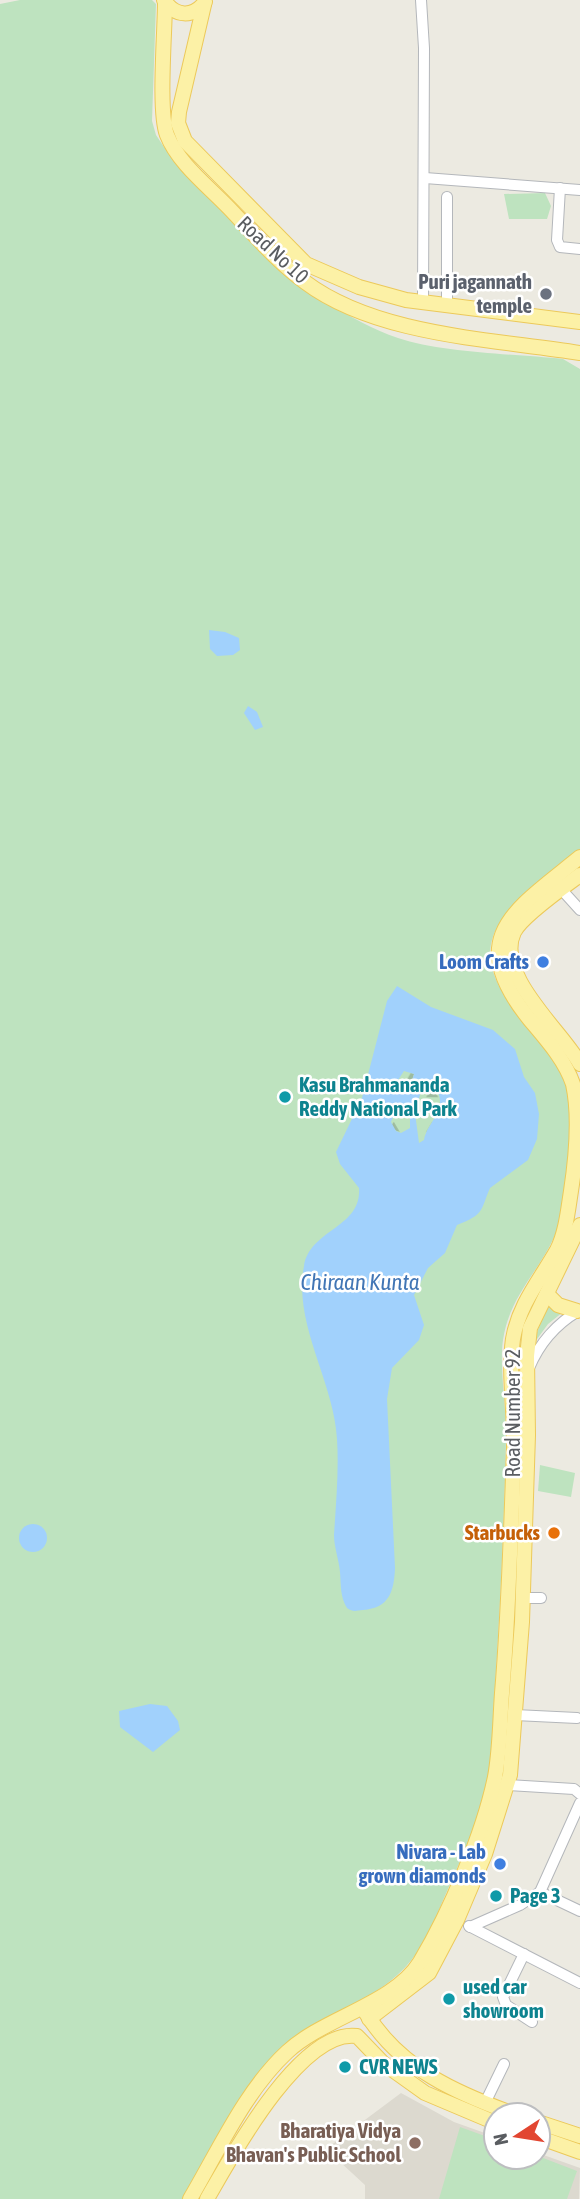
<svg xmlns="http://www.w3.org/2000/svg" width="580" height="2199" viewBox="0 0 580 2199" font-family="'Asap Condensed',sans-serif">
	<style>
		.education { fill: #dcd9cf }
		.green { fill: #bee3bf }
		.forest { fill: url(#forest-firs) }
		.water { fill: #a1d1fc; fill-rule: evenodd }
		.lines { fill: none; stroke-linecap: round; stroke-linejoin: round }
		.minor-casing { stroke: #b4b7bb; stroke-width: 12 }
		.major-casing { stroke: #ecc95a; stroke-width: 16 }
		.minor { stroke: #fff; stroke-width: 10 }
		.major { stroke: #fcf1a6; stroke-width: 14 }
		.worship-dot { fill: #6b7280; stroke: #fff; stroke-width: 2.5 }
		.shop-dot { fill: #3f7fe0; stroke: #fff; stroke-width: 2.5 }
		.culture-dot { fill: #0f9aa8; stroke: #fff; stroke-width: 2.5 }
		.food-dot { fill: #e8710a; stroke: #fff; stroke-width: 2.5 }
		.education-dot { fill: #8d6e63; stroke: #fff; stroke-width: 2.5 }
		.labels { text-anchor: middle; stroke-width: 5; stroke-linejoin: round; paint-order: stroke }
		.street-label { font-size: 21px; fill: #5a5d61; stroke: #fff }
		.worship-label { font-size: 21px; font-weight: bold; fill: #5b616d; stroke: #fff; text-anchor: end }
		.shop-label { font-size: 21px; font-weight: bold; fill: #366cbe; stroke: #fff; text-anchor: end }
		.culture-label { font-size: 21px; font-weight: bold; fill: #0d838f; stroke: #fff; text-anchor: start }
		.food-label { font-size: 21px; font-weight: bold; fill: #c56008; stroke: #fff; text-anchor: end }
		.education-label { font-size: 21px; font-weight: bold; fill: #785e54; stroke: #fff; text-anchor: end }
		.water-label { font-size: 23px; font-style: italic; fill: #4276b5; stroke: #fff }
	</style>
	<defs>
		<pattern id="forest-firs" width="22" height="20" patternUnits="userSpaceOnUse" patternTransform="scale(1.75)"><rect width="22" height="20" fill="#bee3bf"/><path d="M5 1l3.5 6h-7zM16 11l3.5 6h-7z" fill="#9dbb9f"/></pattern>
	</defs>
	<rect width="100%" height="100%" fill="#eceae1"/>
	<polygon class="education" points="401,2093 454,2122 496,2137 496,2157 538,2157 538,2153 580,2168 579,2199 365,2199 365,2185 326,2149"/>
	<g class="green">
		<path d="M20,0H152L156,4L152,121L156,135L164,147C234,217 302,305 398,338C442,353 515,354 563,359L580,369V851L502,919C457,984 554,1033 569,1088C578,1122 569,1184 561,1218C548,1266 511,1288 503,1340C499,1368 507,1410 506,1441C504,1528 500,1615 494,1701C492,1731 495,1767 486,1795C477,1827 461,1858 448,1889C440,1906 434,1925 424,1942C391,1998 341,2004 293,2040C249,2073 210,2151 182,2199H0V4Z"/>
		<polygon points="545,193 551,206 547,219 509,219 504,194"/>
		<polygon points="548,1303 563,1312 548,1324 532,1346"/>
		<polygon points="540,1465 575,1473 571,1497 538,1491"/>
		<polygon points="460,2127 496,2140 496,2157 538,2156 577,2171 567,2199 439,2199"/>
	</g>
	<g class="forest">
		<polygon points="404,1071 414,1074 409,1090 401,1093 396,1083"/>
		<path d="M424,1084L435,1087C450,1109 427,1121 424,1140L420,1143L415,1123L420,1086Z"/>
		<circle cx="401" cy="1122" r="10"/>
	</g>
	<g class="water">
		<polygon points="209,630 225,632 239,638 240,650 233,655 217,656 210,649"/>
		<polygon points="248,706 257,712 263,727 255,730 244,713"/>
		<path d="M397,986L431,1007L493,1030L515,1049L524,1077L535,1093L539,1114L537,1139L528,1160L490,1188C480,1211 485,1214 457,1225L445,1253L428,1268L414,1295L424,1325L419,1340L392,1368L387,1399L395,1568C394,1592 389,1608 363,1610C355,1611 353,1612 347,1608C340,1597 341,1584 340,1572C339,1560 334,1547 334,1535C336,1503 339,1470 337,1439C334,1381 293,1325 304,1266C310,1229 362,1228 359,1188L340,1164L336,1152L362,1098L387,1001ZM404,1071L414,1074L409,1090L401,1093L396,1083ZM423,1084L435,1087C450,1109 427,1122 424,1140L419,1143L415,1113ZM401,1112L410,1117V1128L401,1133L396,1131L391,1122L393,1117Z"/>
		<circle cx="33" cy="1538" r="14"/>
		<polygon points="150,1704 167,1706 178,1721 180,1730 153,1752 120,1727 119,1711"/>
	</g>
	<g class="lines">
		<defs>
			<g id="minor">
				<polyline points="421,0 424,48 423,303"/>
				<polyline points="425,178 580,190"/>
				<polyline points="560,188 557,240 560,247 580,249"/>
				<polyline points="447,197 447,305"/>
				<polyline points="561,889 580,910"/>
				<path d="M529,1368C539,1344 557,1323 580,1310"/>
				<polyline points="523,1598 541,1598"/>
				<polyline points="515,1715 577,1718"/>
				<polyline points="508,1785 574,1789 580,1794"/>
				<polyline points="540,1892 580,1911"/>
				<polyline points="469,1926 580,1983"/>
				<polyline points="470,1927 520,1905 540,1892 580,1803"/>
				<polyline points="524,1954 503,1997 506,2005 532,2022"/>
				<polyline points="485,2103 504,2064"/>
			</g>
			<g id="major">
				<path d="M164,0C175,17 193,18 205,2"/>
				<path d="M165,2C165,32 158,111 167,135C178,163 208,186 229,208C253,233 276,261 305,282C377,336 493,339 580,353"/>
				<polyline points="204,5 179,112 178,123 185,141 306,264 359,287 406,300 580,322"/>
				<path d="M580,875C565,886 522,916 514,932C494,975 563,1032 580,1064"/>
				<polyline points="547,1294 558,1305 577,1311"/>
				<path d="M366,2013C400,2069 458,2094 517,2115"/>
				<polyline points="369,2019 429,1973 457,1920 485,1854 510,1775 522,1622 528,1435 527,1356 530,1328 580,1225"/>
				<polyline points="538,2122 580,2136"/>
				<polyline points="538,2137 580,2152"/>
				<path d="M190,2199C219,2150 245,2091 287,2052C323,2018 394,2004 420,1962C450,1912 483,1834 495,1777C500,1750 500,1720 502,1693C509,1611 511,1529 514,1447C515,1412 508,1374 513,1339C519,1304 540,1280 557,1250C566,1232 568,1210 571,1191C576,1158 580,1116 573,1084C565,1060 546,1039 530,1020C463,937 515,910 580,857"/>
				<path d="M207,2199C231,2157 301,2028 357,2036L383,2063L425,2093L496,2123"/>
			</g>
		</defs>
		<use href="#minor" class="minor-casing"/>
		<use href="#major" class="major-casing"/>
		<use href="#minor" class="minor"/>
		<use href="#major" class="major"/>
	</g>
	<circle class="worship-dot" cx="546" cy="294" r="7"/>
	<g class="shop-dot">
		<circle cx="543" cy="962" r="7"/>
		<circle cx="500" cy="1864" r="7"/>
	</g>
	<g class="culture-dot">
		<circle cx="285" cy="1097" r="7"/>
		<circle cx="496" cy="1896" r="7"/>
		<circle cx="449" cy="1999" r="7"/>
		<circle cx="345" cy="2067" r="7"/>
	</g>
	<circle class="food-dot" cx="554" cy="1533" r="7"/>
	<circle class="education-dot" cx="415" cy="2143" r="7"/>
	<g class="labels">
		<g class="street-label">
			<text transform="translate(273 250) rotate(43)" y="7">Road No 10</text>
			<text transform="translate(513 1413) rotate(-90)" y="7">Road Number 92</text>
		</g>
		<g class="worship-label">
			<text x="532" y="289">Puri jagannath<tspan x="532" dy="24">temple</tspan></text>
		</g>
		<g class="shop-label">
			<text x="529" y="969">Loom Crafts</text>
			<text x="486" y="1859">Nivara - Lab<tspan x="486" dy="24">grown diamonds</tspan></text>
		</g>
		<g class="culture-label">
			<text x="299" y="1092">Kasu Brahmananda<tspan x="299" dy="24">Reddy National Park</tspan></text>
			<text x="510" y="1903">Page 3</text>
			<text x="463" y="1994">used car<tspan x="463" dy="24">showroom</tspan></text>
			<text x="359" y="2074">CVR NEWS</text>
		</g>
		<g class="food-label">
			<text x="540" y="1540">Starbucks</text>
		</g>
		<g class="education-label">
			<text x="401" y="2138">Bharatiya Vidya<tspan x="401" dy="24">Bhavan's Public School</tspan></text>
		</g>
		<g class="water-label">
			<text x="360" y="1290">Chiraan Kunta</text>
		</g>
	</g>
	<g transform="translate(517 2136) rotate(258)"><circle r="33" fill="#ffffff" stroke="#bdbec0" stroke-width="2"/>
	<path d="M0-5L12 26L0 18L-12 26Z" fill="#e24631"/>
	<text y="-10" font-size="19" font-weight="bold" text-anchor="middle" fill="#5a5d61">N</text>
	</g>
</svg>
